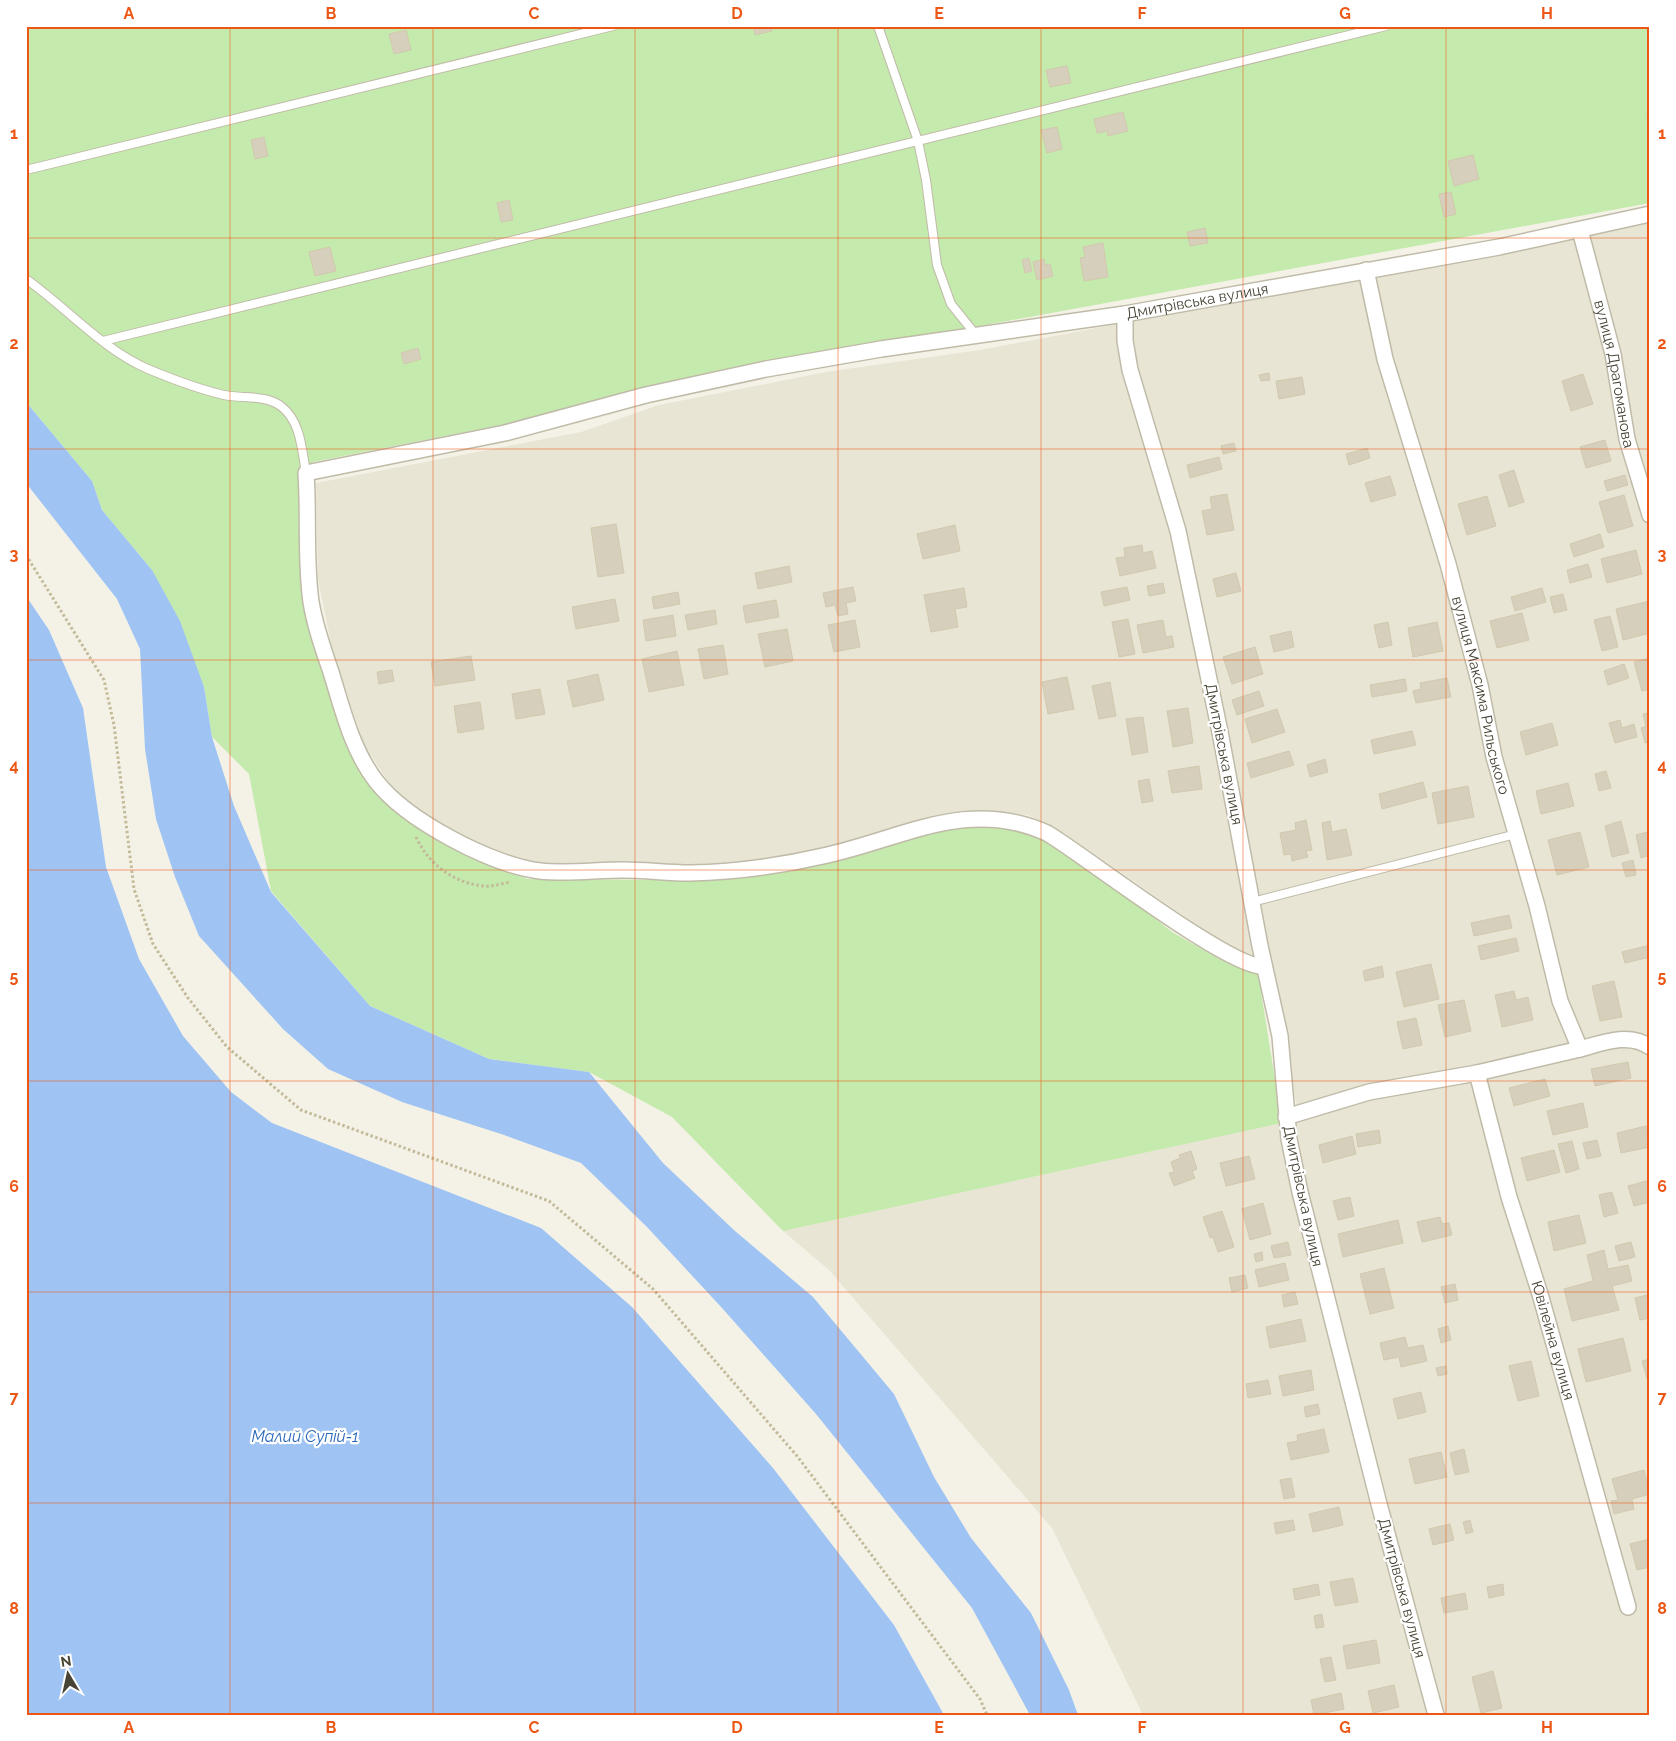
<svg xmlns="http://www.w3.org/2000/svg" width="1676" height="1741" viewBox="0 0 1676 1741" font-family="Raleway,sans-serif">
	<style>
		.residential { fill: #e8e5d4 }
		.green { fill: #c5eaad }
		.water { fill: #9fc4f4 }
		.building { fill: #d6cfbb; stroke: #d1c9ae }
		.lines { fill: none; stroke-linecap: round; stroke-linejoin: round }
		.lane-casing { stroke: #c0bba8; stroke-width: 10 }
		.street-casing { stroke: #c0bba8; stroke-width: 18 }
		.path { stroke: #c2ba99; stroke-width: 3; stroke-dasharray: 2.5 2.5; stroke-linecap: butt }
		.lane { stroke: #fff; stroke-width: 8 }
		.street { stroke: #fff; stroke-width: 15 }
		.grid { fill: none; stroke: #ed5716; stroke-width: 1; stroke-opacity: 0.55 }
		.labels { text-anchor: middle; stroke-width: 4.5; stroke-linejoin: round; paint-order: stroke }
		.street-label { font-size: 15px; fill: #474335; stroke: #fff }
		.water-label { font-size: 16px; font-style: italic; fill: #2966b8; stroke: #fff }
		.neatline { fill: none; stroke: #ed5716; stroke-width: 2 }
		.grid-label { font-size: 16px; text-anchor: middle; font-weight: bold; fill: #ed5716 }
	</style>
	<rect width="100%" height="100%" fill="#f4f2e6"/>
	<polygon class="residential" points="1650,223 1650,1715 1143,1715 1052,1528 829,1270 783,1231 1299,1119 1270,965 1226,945 1064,833 1028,815 982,810 788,856 678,870 530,869 458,840 407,805 385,777 363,743 336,668 318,579 316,483 581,432 659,405 826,372 980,350"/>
	<polygon class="green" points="26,26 1650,26 1650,203 670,383 568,412 313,462 306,469 301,553 351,747 442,841 488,865 528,879 675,880 793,868 977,823 1036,834 1128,897 1172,932 1221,960 1258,973 1282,1123 783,1231 672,1117 589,1072 489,1059 370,1006 271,891 249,774 212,737 204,687 152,570 102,510 92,481 26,402"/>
	<g class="water">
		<polygon points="26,402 92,481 102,510 152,570 180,621 204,687 212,737 234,806 271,892 370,1006 489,1059 589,1072 663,1163 735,1231 813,1297 894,1394 934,1477 971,1538 1031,1613 1069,1690 1078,1715 1030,1715 972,1608 816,1414 722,1308 647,1227 581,1163 504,1135 402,1102 328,1069 283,1029 199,936 175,877 156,819 145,749 140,649 117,599 26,483"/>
		<polygon points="26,596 49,630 83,708 106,867 139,959 183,1036 231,1092 272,1123 541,1228 632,1307 773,1468 894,1625 944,1715 26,1715"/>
	</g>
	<g class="building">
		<polygon points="753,26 771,26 772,31 755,35"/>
		<polygon points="406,30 411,50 394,54 389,34"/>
		<polygon points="1067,66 1071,83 1050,87 1046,70"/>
		<polygon points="1123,112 1128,131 1108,136 1107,131 1097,133 1094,119"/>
		<polygon points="1650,115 1650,132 1647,116"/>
		<polygon points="1057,127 1062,149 1047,153 1041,130"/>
		<polygon points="264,137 268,156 255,159 251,140"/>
		<polygon points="1473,155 1479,179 1454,186 1448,161"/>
		<polygon points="1451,192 1456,214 1444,217 1439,194"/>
		<polygon points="509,200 513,220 501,222 497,203"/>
		<polygon points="1205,228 1208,243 1190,246 1187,232"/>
		<polygon points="1103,243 1108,277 1084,281 1080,258 1085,257 1083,247"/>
		<polygon points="330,247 336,271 315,276 309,252"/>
		<polygon points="1029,258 1032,271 1025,273 1022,260"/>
		<polygon points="1044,259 1045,265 1050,264 1053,276 1037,280 1033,262"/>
		<polygon points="418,348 421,359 404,364 401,353"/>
		<polygon points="1269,373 1270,380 1261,381 1259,375"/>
		<polygon points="1583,374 1593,404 1571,411 1562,381"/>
		<polygon points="1302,377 1305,394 1279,399 1276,381"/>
		<polygon points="1605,440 1611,461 1586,468 1580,447"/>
		<polygon points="1234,443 1236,451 1223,454 1221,446"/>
		<polygon points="1367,448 1370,458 1349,465 1346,454"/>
		<polygon points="1219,457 1222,469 1190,478 1187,465"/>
		<polygon points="1514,470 1524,502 1509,507 1499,475"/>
		<polygon points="1625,475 1628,485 1607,491 1604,481"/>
		<polygon points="1390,476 1396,495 1371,502 1365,483"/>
		<polygon points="1227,494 1234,530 1207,535 1202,511 1212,509 1210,497"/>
		<polygon points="1624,495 1633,526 1608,533 1599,502"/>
		<polygon points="1487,496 1496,526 1467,535 1458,504"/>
		<polygon points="616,524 624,573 598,577 591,528"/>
		<polygon points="955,525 960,551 923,559 917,534"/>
		<polygon points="1600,534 1604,547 1574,557 1570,544"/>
		<polygon points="1142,545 1143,553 1152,551 1156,568 1120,576 1116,558 1125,557 1124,548"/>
		<polygon points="1636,550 1642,574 1607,583 1601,559"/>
		<polygon points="1588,564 1592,577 1570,583 1567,570"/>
		<polygon points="789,566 792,582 758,589 755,573"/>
		<polygon points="1236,573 1241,591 1217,597 1213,579"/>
		<polygon points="1163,583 1165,593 1149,596 1147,586"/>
		<polygon points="853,587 856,601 846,603 848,614 838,616 835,605 826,607 823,593"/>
		<polygon points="1127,587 1130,600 1104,606 1101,592"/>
		<polygon points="964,588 967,607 955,609 958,627 931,632 924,595"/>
		<polygon points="1542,588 1546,602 1515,611 1511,597"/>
		<polygon points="678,592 680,604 654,609 652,597"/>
		<polygon points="1563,594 1567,610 1554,613 1550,597"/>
		<polygon points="615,599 619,621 576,629 572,607"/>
		<polygon points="776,600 779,617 746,623 743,606"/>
		<polygon points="1650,601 1650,633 1623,640 1616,609"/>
		<polygon points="715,610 717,624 688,630 685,615"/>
		<polygon points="1522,613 1529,640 1497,648 1490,621"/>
		<polygon points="673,615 676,636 646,641 643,620"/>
		<polygon points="1610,616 1618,647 1602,651 1594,620"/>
		<polygon points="1128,619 1135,654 1119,657 1112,622"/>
		<polygon points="855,620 860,647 834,652 828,625"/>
		<polygon points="1163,620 1166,637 1172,636 1174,647 1143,653 1137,625"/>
		<polygon points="1388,622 1392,645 1379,648 1374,625"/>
		<polygon points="1437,622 1443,651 1413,657 1408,628"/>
		<polygon points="787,629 793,661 765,667 758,634"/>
		<polygon points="1291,631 1294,647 1274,652 1270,636"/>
		<polygon points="723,645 728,674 704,679 698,649"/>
		<polygon points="1255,647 1263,674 1232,684 1223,657"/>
		<polygon points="677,651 684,685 649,692 642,659"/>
		<polygon points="471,656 475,680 435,686 431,662"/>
		<polygon points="1650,658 1650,689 1642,691 1634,662"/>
		<polygon points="1624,664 1629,678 1608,685 1604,671"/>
		<polygon points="392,670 394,681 379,684 377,672"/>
		<polygon points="598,674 604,700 573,707 567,681"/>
		<polygon points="1067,677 1074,709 1048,714 1042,682"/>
		<polygon points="1447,678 1451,697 1416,703 1413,691 1421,689 1420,683"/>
		<polygon points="1405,679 1407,691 1372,697 1370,685"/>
		<polygon points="1110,682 1116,716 1099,719 1092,686"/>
		<polygon points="540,689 545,714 516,719 512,694"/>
		<polygon points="1259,691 1264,706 1237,715 1232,700"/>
		<polygon points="480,702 484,729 458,733 454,706"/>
		<polygon points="1188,708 1193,743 1173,747 1167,711"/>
		<polygon points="1277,709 1285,732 1252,743 1245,719"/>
		<polygon points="1650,713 1650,741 1645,743 1641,728 1646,726 1643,714"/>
		<polygon points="1143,717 1148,752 1132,755 1126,719"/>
		<polygon points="1620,720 1622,728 1634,724 1637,737 1615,743 1609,723"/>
		<polygon points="1552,723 1558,745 1526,755 1520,732"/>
		<polygon points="1412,731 1416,745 1374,754 1371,740"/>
		<polygon points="1289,751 1294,765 1251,778 1247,763"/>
		<polygon points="1325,759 1328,772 1310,777 1307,765"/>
		<polygon points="1199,766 1202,789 1172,793 1168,771"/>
		<polygon points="1606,771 1611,788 1599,791 1595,774"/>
		<polygon points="1149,779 1153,801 1142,803 1138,781"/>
		<polygon points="1423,782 1427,797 1382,809 1379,794"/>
		<polygon points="1568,783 1574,806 1541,814 1536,791"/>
		<polygon points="1468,786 1474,817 1438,824 1432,793"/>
		<polygon points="1306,820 1312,850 1306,851 1308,857 1292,861 1291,854 1284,855 1280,833 1296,830 1295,823"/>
		<polygon points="1330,821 1332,832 1346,829 1352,855 1327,860 1322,823"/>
		<polygon points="1621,821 1629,853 1612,857 1605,826"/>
		<polygon points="1580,832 1589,867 1557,875 1548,840"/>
		<polygon points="1648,832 1650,855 1641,858 1636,835"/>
		<polygon points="1633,860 1636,875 1626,877 1622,863"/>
		<polygon points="1509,915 1512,928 1474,936 1471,923"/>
		<polygon points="1516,938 1519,951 1481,960 1478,946"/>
		<polygon points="1650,945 1650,957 1625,963 1622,952"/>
		<polygon points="1431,964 1439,999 1404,1007 1396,972"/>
		<polygon points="1382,966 1384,977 1365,981 1363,971"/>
		<polygon points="1614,981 1622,1017 1600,1021 1592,986"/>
		<polygon points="1514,991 1516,1000 1528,997 1533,1020 1502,1027 1495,995"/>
		<polygon points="1464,1000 1471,1031 1445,1037 1438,1005"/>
		<polygon points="1416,1018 1422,1045 1403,1049 1397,1022"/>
		<polygon points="1628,1062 1631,1078 1595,1086 1591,1069"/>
		<polygon points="1545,1079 1550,1096 1514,1106 1509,1088"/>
		<polygon points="1583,1103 1588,1127 1553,1135 1547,1111"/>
		<polygon points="1646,1126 1650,1147 1621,1153 1617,1133"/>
		<polygon points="1379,1130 1381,1143 1358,1147 1356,1134"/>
		<polygon points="1352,1136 1356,1154 1323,1163 1319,1145"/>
		<polygon points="1597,1140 1601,1156 1587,1159 1583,1143"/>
		<polygon points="1572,1141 1579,1169 1566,1173 1558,1144"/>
		<polygon points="1554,1150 1560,1172 1527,1181 1521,1158"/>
		<polygon points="1191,1151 1197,1169 1192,1171 1195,1178 1174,1186 1169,1173 1174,1172 1171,1162 1180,1158 1179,1155"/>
		<polygon points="1249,1156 1255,1179 1226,1186 1220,1163"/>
		<polygon points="1650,1180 1650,1202 1634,1206 1628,1186"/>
		<polygon points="1612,1192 1618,1213 1604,1217 1599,1195"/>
		<polygon points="1350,1197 1354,1216 1338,1220 1333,1201"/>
		<polygon points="1263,1203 1271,1234 1250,1240 1242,1209"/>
		<polygon points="1222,1211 1234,1247 1218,1252 1213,1237 1210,1238 1203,1217"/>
		<polygon points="1579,1215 1586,1243 1554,1251 1548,1222"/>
		<polygon points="1440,1217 1442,1224 1449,1223 1452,1235 1422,1242 1417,1222"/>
		<polygon points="1398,1220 1403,1243 1343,1257 1338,1234"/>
		<polygon points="1288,1242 1291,1255 1274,1258 1271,1246"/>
		<polygon points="1631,1242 1635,1257 1619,1261 1615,1246"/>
		<polygon points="1604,1250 1608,1269 1628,1265 1632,1281 1612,1286 1619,1310 1572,1321 1564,1289 1593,1281 1587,1255"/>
		<polygon points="1262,1252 1263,1260 1256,1262 1254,1254"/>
		<polygon points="1285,1263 1289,1280 1259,1287 1255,1270"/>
		<polygon points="1384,1268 1394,1308 1370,1314 1360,1274"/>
		<polygon points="1245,1275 1248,1288 1232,1292 1229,1278"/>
		<polygon points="1455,1284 1458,1300 1445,1303 1441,1287"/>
		<polygon points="1295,1292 1298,1304 1284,1307 1282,1295"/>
		<polygon points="1647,1295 1650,1318 1640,1320 1635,1298"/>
		<polygon points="1301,1319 1306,1341 1270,1348 1266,1327"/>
		<polygon points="1448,1326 1451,1340 1441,1343 1438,1329"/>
		<polygon points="1405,1337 1408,1348 1423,1345 1427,1361 1401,1367 1399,1357 1384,1360 1380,1343"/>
		<polygon points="1623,1338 1631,1371 1586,1382 1578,1349"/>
		<polygon points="1650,1359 1650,1384 1649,1385 1642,1361"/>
		<polygon points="1531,1361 1539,1396 1518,1401 1509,1366"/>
		<polygon points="1446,1366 1447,1374 1438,1376 1436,1368"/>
		<polygon points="1311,1370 1314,1390 1283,1396 1279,1376"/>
		<polygon points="1268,1380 1271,1394 1248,1398 1246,1384"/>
		<polygon points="1421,1392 1426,1412 1398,1419 1393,1399"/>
		<polygon points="1318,1404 1320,1414 1306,1417 1304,1407"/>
		<polygon points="1324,1429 1329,1452 1291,1460 1287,1443 1298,1441 1297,1435"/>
		<polygon points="1464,1449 1469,1472 1455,1475 1450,1453"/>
		<polygon points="1441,1452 1447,1477 1415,1484 1409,1459"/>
		<polygon points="1644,1470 1650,1494 1632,1499 1634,1509 1614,1514 1611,1501 1618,1500 1612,1479"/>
		<polygon points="1291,1478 1295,1497 1284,1499 1280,1480"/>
		<polygon points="1339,1507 1343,1525 1313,1532 1309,1514"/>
		<polygon points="1293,1520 1295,1530 1276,1534 1274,1523"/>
		<polygon points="1470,1520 1473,1532 1466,1534 1463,1522"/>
		<polygon points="1450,1524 1454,1540 1433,1545 1429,1529"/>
		<polygon points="1650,1539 1650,1567 1637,1570 1630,1544"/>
		<polygon points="1353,1578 1358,1602 1335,1606 1330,1582"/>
		<polygon points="1318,1584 1320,1595 1295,1600 1293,1589"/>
		<polygon points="1503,1584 1504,1595 1489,1598 1487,1587"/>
		<polygon points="1465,1593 1468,1609 1444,1613 1441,1598"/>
		<polygon points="1322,1614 1324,1627 1316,1628 1314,1616"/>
		<polygon points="1376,1640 1380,1663 1347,1669 1343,1646"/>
		<polygon points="1331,1657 1336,1680 1325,1682 1320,1659"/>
		<polygon points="1493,1671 1502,1708 1481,1713 1472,1677"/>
		<polygon points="1394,1685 1399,1707 1373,1713 1368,1691"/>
		<polygon points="1341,1693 1344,1709 1314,1715 1311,1700"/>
	</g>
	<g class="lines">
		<defs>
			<g id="lane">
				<polyline points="878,26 918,141 926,180 937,265 951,304 976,335"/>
				<polyline points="26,170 613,26"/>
				<path d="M26,279C67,308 102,349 148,369C172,379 198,389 224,395C243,399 266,394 282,407C301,422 302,451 306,473"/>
				<polyline points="103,341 1386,26"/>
				<polyline points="1252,902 1516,834"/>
			</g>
			<g id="street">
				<path id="s1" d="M1580,230L1613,354L1627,439L1650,515"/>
				<path id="s2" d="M1366,270L1385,359L1448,564L1480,685L1494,757L1537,906L1560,1001L1580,1049C1602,1043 1629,1032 1650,1047"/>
				<path d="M1125,314L881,349L766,369L646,395L505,433L306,473C309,516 305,559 311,602C315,626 323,649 331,672C342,708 352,750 376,781C406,820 491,865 540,871C568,874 596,870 623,870C645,870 668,873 690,873C734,872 780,866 823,856C902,839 967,797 1047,833C1084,855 1233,971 1264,966"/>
				<path id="s3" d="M1477,1073L1509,1197L1540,1294L1628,1607"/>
				<polyline points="1286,1117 1369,1092 1477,1073 1580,1049"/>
				<path id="s4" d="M1436,1715L1379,1504L1300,1192L1289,1139L1280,1036L1260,946L1220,732L1178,531L1130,370L1125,341V314L1499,247L1650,214"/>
			</g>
		</defs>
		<use href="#lane" class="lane-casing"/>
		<use href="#street" class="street-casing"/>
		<g class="path">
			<polyline points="26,555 104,680 114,725 134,889 153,944 188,998 227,1047 301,1110 549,1201 653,1289 797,1456 980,1699 987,1715"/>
			<path d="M416,837C428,864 455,884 485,886C493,887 503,883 511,882"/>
		</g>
		<use href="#lane" class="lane"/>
		<use href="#street" class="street"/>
	</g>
	<path class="grid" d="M230,26V1715M433,26V1715M635,26V1715M838,26V1715M1041,26V1715M1243,26V1715M1446,26V1715M26,238H1650M26,449H1650M26,660H1650M26,870H1650M26,1081H1650M26,1292H1650M26,1503H1650"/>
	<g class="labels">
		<g class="street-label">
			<text dy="5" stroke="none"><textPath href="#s4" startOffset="1511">Дмитрівська вулиця</textPath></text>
			<text dy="5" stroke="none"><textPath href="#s1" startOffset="148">вулиця Драгоманова</textPath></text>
			<text dy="5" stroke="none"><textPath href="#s2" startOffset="441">вулиця Максима Рильського</textPath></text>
			<text transform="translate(1224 754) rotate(79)" y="5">Дмитрівська вулиця</text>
			<text transform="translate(1303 1196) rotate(78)" y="5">Дмитрівська вулиця</text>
			<text dy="5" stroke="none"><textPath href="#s3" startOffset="278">Ювілейна вулиця</textPath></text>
			<text transform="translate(1402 1588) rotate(75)" y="5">Дмитрівська вулиця</text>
		</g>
		<g class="water-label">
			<text x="305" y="1442">Малий Супій-1</text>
		</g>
	</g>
	<rect width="1676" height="1741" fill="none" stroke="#ffffff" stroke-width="55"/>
	<g transform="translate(68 1674) rotate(351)" stroke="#ffffff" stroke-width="4" paint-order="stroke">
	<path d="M0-4L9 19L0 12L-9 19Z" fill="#474335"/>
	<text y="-8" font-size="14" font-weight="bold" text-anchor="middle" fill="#474335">N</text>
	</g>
	<rect x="28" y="28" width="1620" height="1686" class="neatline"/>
	<g class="grid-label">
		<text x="129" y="19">A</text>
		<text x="331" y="19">B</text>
		<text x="534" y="19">C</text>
		<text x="737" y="19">D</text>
		<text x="939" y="19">E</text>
		<text x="1142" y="19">F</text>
		<text x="1345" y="19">G</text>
		<text x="1547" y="19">H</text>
		<text x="14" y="139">1</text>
		<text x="1662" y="139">1</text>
		<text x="14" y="349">2</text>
		<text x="1662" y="349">2</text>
		<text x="14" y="560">3</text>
		<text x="1662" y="560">3</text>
		<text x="14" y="771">4</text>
		<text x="1662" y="771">4</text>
		<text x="14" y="982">5</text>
		<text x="1662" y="982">5</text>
		<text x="14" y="1192">6</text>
		<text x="1662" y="1192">6</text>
		<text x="14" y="1403">7</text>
		<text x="1662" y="1403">7</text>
		<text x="14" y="1614">8</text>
		<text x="1662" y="1614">8</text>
		<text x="129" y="1733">A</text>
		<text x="331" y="1733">B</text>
		<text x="534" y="1733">C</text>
		<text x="737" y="1733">D</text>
		<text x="939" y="1733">E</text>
		<text x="1142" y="1733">F</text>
		<text x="1345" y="1733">G</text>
		<text x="1547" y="1733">H</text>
	</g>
</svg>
